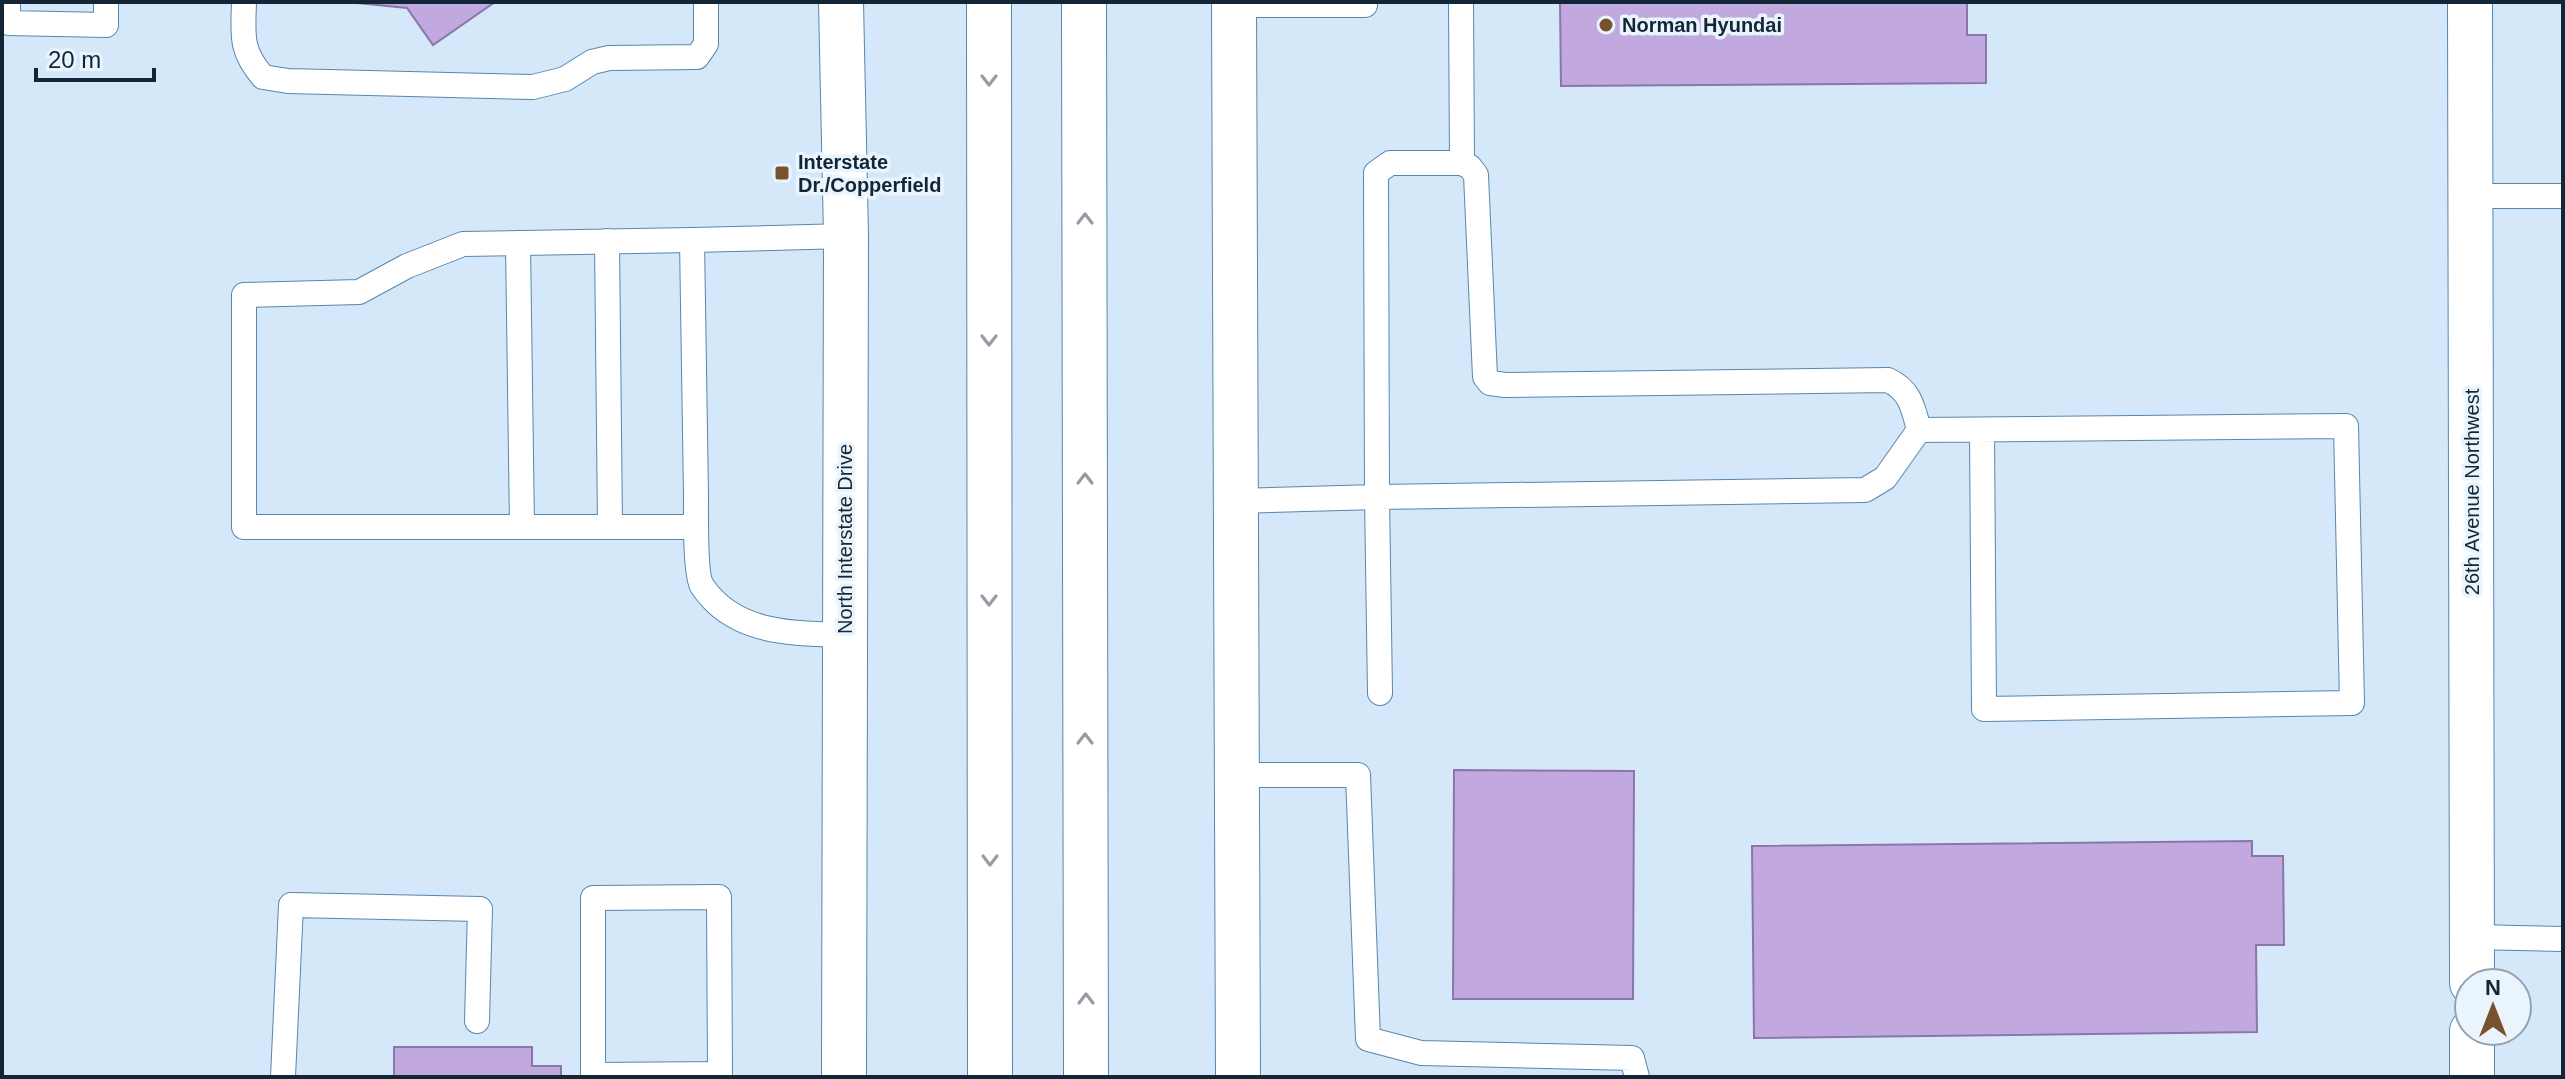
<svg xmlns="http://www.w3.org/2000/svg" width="2565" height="1079" viewBox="0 0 2565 1079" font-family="Helvetica,sans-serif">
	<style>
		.building { fill: #c1a8df; stroke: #8c75a9; stroke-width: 2 }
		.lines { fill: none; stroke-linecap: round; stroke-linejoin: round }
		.lane-casing { stroke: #5687af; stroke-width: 26 }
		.street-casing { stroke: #5687af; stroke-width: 46 }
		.secondary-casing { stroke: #5687af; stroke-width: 46 }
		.highway-casing { stroke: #5687af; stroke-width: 46 }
		.lane { stroke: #fff; stroke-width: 24 }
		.street { stroke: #fff; stroke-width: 44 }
		.secondary { stroke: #fff; stroke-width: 44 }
		.highway { stroke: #fff; stroke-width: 44 }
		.oneway { stroke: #949da5 }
		.poi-dot { fill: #77522d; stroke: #eaf4fd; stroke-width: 3 }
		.labels { text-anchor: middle; stroke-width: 7; stroke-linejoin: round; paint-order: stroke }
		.poi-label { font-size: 20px; font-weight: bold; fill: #122637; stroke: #eaf4fd; text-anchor: start }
		.street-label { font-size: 20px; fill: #122637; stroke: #eaf4fd }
	</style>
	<rect width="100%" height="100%" fill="#d4e8fa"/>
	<g class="building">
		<polygon points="347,2 495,2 433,45 407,8"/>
		<polygon points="1560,2 1967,2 1967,35 1986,35 1986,83 1561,86"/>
		<polygon points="1454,770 1634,771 1633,999 1453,999"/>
		<polygon points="2252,841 2252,856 2283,856 2284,945 2256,945 2257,1032 1754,1038 1752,846"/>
		<polygon points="394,1047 532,1047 532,1066 561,1066 561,1077 394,1077"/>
	</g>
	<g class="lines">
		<defs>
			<g id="lane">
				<polyline points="8,2 8,23 106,25 106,2"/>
				<path d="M244,2C243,36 240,50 263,77L288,81L533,87L565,79L592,62L609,58L697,57L706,44V2"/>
				<polyline points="1461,2 1462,163"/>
				<polyline points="1234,5 1365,5 1365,2"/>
				<polyline points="2471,196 2563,196"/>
				<polyline points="692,240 463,244 407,266 359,292 244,295 244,527 696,527"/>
				<polyline points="607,241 610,527"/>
				<polyline points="518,243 522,527"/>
				<path d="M1236,501L1377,497L1376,173L1390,163H1462L1470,167L1476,175L1485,377L1490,383L1505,385L1888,380C1910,390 1913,407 1919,430L2346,426L2352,703L1984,709L1982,430"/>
				<path d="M845,635C793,633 735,635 702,586C695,575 696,513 696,496C695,411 693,325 692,240L846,236"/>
				<polyline points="1380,693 1377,497 1865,490 1885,478 1919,430"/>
				<polyline points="1237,775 1358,775 1368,1039 1421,1053 1632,1058 1637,1077"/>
				<polyline points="2472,937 2563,939"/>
				<polyline points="720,1074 593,1075 593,898 719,897 720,1074 720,1077"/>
				<polyline points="283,1077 291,905 480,909 477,1021"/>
			</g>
			<g id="street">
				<polyline points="2470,2 2472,983"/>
				<polyline points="2472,1077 2472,1031"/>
			</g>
			<g id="secondary">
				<polyline points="841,2 846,236 844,1077"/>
				<polyline points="1234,2 1238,1077"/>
			</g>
			<g id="highway">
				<polyline points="989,2 990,1077"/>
				<polyline points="1084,2 1086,1077"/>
			</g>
		</defs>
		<use href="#lane" class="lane-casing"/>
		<use href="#street" class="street-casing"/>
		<use href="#secondary" class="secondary-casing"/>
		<use href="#highway" class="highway-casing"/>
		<use href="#lane" class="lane"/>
		<use href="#street" class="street"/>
		<use href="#secondary" class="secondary"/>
		<use href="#highway" class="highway"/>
	</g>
	<defs><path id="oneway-chevron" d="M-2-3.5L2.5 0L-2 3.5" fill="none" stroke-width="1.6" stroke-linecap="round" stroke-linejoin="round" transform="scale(2)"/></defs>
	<g class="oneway">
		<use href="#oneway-chevron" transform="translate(989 80) rotate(90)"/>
		<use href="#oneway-chevron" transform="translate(1085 219) rotate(-90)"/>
		<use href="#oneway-chevron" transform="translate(989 340) rotate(90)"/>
		<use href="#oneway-chevron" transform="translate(1085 479) rotate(-90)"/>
		<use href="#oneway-chevron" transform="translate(989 600) rotate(90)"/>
		<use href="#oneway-chevron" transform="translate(1085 739) rotate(-90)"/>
		<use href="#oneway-chevron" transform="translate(990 860) rotate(90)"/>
		<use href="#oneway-chevron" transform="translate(1086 999) rotate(-90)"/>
	</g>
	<g class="poi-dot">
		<circle cx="1606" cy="25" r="8"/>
		<rect x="774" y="165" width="16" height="16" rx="4"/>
	</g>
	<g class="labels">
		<g class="poi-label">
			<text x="1622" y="32">Norman Hyundai</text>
			<text x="798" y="169">Interstate<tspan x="798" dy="23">Dr./Copperfield</tspan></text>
		</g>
		<g class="street-label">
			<text transform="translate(2472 492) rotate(-90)" y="7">26th Avenue Northwest</text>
			<text transform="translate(845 539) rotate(-90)" y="7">North Interstate Drive</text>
		</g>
	</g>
	<rect width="2565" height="1079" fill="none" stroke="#122637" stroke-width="8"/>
	<g transform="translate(2493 1007)"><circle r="38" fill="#eaf4fd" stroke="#94a2ae" stroke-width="2"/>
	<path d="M0-6L14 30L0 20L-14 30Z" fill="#77522d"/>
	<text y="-12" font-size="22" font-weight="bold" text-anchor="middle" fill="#122637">N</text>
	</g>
	<path d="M36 68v12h118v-12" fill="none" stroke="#122637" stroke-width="4"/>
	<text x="48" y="68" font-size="24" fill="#122637" stroke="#eaf4fd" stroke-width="6" paint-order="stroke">20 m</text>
</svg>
